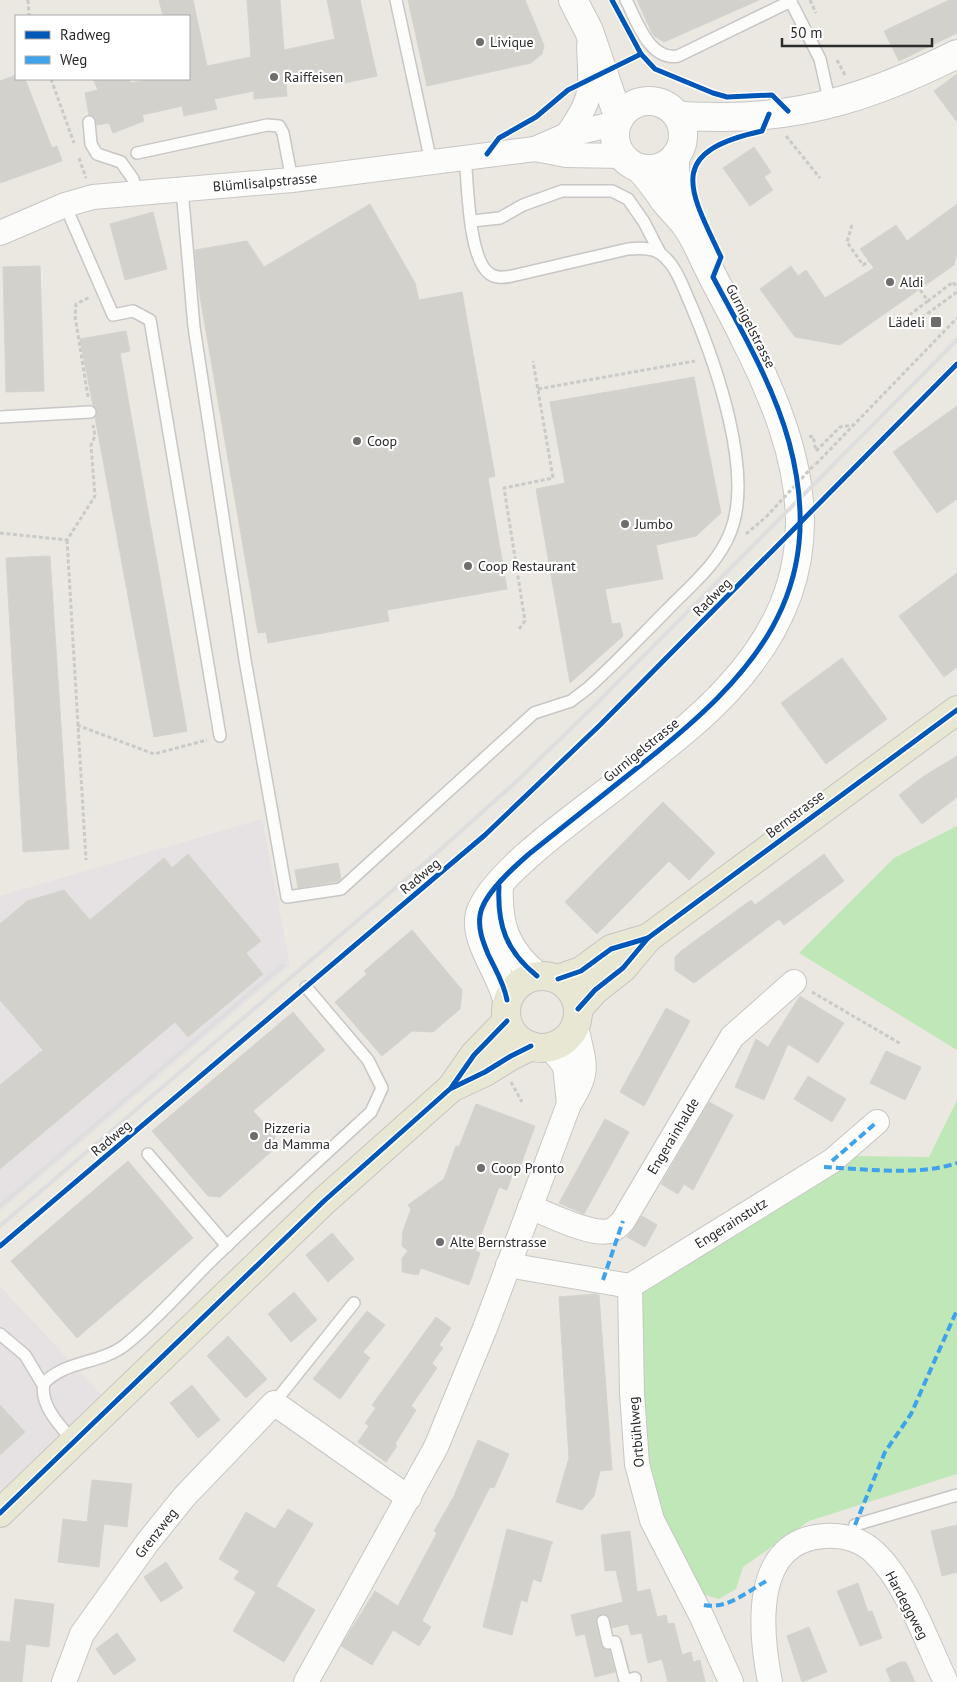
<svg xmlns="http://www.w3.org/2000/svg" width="957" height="1682" viewBox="0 0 957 1682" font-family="'PT Sans',sans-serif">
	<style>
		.industrial { fill: #e6e2e4 }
		.green { fill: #c0e7b8 }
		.building { fill: #d3d1cc; stroke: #d5d3cd }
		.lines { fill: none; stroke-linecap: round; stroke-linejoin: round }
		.lane-casing { stroke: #c8c6c7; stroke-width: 14 }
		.street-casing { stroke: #c8c6c7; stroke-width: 26 }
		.secondary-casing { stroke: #c8c6c7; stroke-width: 30 }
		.primary-casing { stroke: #c5c5c2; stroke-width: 30 }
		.path { stroke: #cacac9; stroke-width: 3; stroke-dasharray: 4 2.5; stroke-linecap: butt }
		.lane { stroke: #fcfcfa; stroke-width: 11 }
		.street { stroke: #fcfcfa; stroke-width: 24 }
		.secondary { stroke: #fcfcfa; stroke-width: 28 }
		.primary { stroke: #e7e7d3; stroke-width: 28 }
		.rail { stroke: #dededf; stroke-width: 4 }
		.path-bridge { stroke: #cacac9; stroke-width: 3; stroke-dasharray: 4 2.5; stroke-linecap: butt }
		.quiet { stroke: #3ea3eb; stroke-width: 4; stroke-dasharray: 8 4; stroke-linecap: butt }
		.cycleway-casing { stroke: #fff; stroke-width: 8 }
		.cycleway { stroke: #0057b8; stroke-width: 5 }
		.poi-dot { fill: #6e6d6b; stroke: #fff; stroke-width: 2 }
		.labels { text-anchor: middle; stroke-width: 4.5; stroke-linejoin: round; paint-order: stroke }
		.poi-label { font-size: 14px; fill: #2b2b2b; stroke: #fff; text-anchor: start }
		.street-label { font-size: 14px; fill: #2b2b2b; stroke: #fff }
	</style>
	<rect width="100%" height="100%" fill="#eae8e1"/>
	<g class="industrial">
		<polygon points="262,819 290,965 0,1211 0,896"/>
		<polygon points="0,1286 112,1407 0,1513"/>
	</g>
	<g class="green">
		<polygon points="957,826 957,1050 799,953 894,858"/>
		<polygon points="957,1100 957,1474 809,1521 743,1567 736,1589 719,1599 699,1593 658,1518 642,1463 638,1289 851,1156 929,1157"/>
	</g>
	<g class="building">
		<polygon points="159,0 193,0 207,66 251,57 247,0 280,0 284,50 335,39 327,0 360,0 377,76 345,83 343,71 286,84 287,96 254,99 254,91 214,99 217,109 184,116 182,106 142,115 144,121 113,133 109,123 97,125 95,117 89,115 85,93 98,90 93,79 129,79 131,83 151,79 189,79 189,16 163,16"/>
		<polygon points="408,0 525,0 541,38 544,46 542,54 531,63 427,86"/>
		<polygon points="637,0 759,0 664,42 653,35"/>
		<polygon points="949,0 957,0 957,33 899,61 884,31"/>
		<polygon points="957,74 957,122 934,91"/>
		<polygon points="16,75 16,79 25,79 52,148 57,146 62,161 0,183 0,81"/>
		<polygon points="754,147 771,172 764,177 773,190 750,206 723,168"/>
		<polygon points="370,204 415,283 419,300 462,292 495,476 488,478 507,589 387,610 389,621 268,643 266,632 258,633 197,279 195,250 247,241 264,267"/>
		<polygon points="957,204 957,253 954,265 840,345 795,337 760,289 791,266 798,276 806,270 825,298 874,268 860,249 896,225 907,241"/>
		<polygon points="153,212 167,269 125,280 110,224"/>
		<polygon points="40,266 44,391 6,392 3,267"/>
		<polygon points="126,331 130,351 120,353 187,731 154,737 95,417 97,411 93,405 80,339"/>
		<polygon points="694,377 721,513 696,536 656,545 663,579 605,589 612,624 620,623 623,636 570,683 536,489 565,483 550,402"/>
		<polygon points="957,406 957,499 937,513 893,452"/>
		<polygon points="50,556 69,849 23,852 6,558"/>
		<polygon points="957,573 957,667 944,677 899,616"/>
		<polygon points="842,658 887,719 826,764 781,703"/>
		<polygon points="957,756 957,797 922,824 899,795 924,776"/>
		<polygon points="663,802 715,853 689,880 669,861 597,934 565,902"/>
		<polygon points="188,854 261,941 246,953 263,974 188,1037 175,1022 0,1169 0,1085 43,1050 0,1000 0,924 27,901 64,890 90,920 164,858 172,868"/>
		<polygon points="824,854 844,881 784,925 779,919 694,983 675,970 675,957 681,951 751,900 755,905"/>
		<polygon points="338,863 341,879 339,881 298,888 295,870"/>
		<polygon points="412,930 462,990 460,1009 433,1032 412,1031 382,1056 335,1002 367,974 364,971"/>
		<polygon points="800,996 844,1023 818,1063 788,1044 764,1100 735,1087 756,1039 768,1047"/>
		<polygon points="666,1008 690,1021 644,1106 620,1092"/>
		<polygon points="293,1012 325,1050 253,1111 275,1135 273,1150 220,1197 208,1196 152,1131"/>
		<polygon points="886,1051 921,1067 905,1100 870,1083"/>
		<polygon points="808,1076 846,1099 832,1122 794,1099"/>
		<polygon points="709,1102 733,1115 693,1190 684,1184 678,1194 661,1184"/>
		<polygon points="476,1104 535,1126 518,1172 514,1170 507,1190 499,1187 475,1251 480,1253 469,1285 421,1268 418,1275 402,1272 402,1258 408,1251 402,1246 403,1231 411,1209 408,1205 444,1179 456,1146 459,1147"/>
		<polygon points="605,1119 629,1132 584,1214 559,1203"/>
		<polygon points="128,1161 193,1238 77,1338 11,1261"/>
		<polygon points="642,1216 657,1225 645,1247 627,1237"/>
		<polygon points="332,1233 354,1259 328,1282 306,1255"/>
		<polygon points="294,1292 317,1320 291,1342 268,1314"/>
		<polygon points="595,1294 599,1295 612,1470 600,1471 594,1496 582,1510 556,1502 569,1458 559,1297"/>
		<polygon points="367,1311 385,1325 363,1352 370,1358 340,1399 313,1379"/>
		<polygon points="436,1317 451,1328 439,1345 443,1348 432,1363 437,1368 411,1406 416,1410 395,1444 397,1446 386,1462 358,1442 369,1426 365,1423 376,1408 372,1405"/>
		<polygon points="228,1336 267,1379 246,1398 207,1356"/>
		<polygon points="192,1385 220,1420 198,1438 170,1403"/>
		<polygon points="0,1405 25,1432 0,1455"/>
		<polygon points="478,1440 509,1454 494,1488 490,1487 422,1621 431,1627 419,1646 393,1630 372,1665 341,1646 375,1591 398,1606 437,1533 434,1531 454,1496"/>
		<polygon points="92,1480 132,1484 127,1527 104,1524 99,1567 58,1562 63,1519 87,1522"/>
		<polygon points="288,1509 313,1524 276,1586 315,1610 284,1662 233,1631 256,1592 234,1579 239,1571 219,1559 246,1512 275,1529"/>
		<polygon points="957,1525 957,1572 942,1576 931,1531"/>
		<polygon points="507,1529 553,1542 551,1545 541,1582 533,1579 527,1602 521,1600 512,1635 483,1627"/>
		<polygon points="630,1531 637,1592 650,1589 657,1617 666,1615 668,1624 674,1623 682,1655 691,1652 693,1662 700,1660 705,1682 668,1682 662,1659 648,1663 642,1633 631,1635 628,1624 612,1628 609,1616 605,1614 598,1616 596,1623 601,1645 605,1650 609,1650 615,1672 595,1677 585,1634 576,1636 571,1615 623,1602 616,1570 605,1571 601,1535"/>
		<polygon points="166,1562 183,1588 161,1602 144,1577"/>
		<polygon points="858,1583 868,1612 872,1611 882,1638 860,1646 837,1591"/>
		<polygon points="15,1599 54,1604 49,1647 26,1644 22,1682 0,1682 0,1641 10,1642"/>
		<polygon points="809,1627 827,1672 802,1682 787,1636"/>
		<polygon points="117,1633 136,1660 114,1675 96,1649"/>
		<polygon points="900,1662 906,1662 915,1682 891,1682 886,1669"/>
	</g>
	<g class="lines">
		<defs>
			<g id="lane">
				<polyline points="396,0 431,162"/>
				<path d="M626,0C637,21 649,61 678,56L791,1"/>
				<polyline points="790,0 820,59 830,104"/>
				<polyline points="89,122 91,144 97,154 121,162 133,179 137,193"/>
				<polyline points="137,153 267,125 279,126 283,133 292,180"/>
				<path d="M182,189L194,327L245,660L287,897L341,889L534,713L571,701L588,688C615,664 640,637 666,611C689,587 718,564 730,533C755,473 715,362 691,305C683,288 677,266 661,254C652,247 638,248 628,249L512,276C505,277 497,279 490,274C468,260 468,183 465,157"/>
				<polyline points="65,205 113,315 133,311 150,320 220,736"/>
				<polyline points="472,221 500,218 523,205 562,191 612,191 628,199 644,222 660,253"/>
				<polyline points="0,417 90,412"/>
				<polyline points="148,1154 227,1246"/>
				<polyline points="0,1334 25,1355 43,1385"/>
				<polyline points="274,1403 354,1303"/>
				<path d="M75,1443C61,1427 39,1405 44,1383C66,1360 101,1364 125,1345C158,1319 185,1286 215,1257C266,1208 319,1160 371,1112L382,1088L368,1060L306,987"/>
				<polyline points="852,1539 855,1525 957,1495"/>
				<polyline points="603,1621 608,1643 615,1642 625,1681 635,1678 635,1682"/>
			</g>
			<g id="street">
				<path d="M567,135C594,97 591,90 589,45"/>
				<polyline points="535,149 566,155 623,156"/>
				<polyline points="0,233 65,205 93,197 292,180 535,149 567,135 617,123"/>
				<polyline points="550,1047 565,1066 569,1104"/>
				<path d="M530,1207C548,1214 591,1236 610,1231C616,1229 619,1225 623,1221L732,1037L794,982"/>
				<polyline points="508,1265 630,1286"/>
				<polyline points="630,1286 632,1393 637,1464 652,1520 702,1617 731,1682"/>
				<polyline points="630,1286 832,1161 877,1122"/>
				<polyline points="64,1682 82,1634 147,1543 184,1497 274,1403 409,1498"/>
				<path d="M306,1682L436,1447L485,1328L569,1104C591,1070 584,1065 576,1026"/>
				<path d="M770,1682C760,1631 751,1540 825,1536C844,1535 860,1539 874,1552C906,1581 927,1643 946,1682"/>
			</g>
			<g id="secondary">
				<polyline points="573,0 589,31 619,119"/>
				<circle cx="649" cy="135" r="34"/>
				<path d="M677,115C691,118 704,116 719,117C807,118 879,93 957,54"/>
				<polyline points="675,157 675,171 687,224"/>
				<path d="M499,886C497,925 506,951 537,976"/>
				<path d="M507,1000C502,974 473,940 480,914C491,875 582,812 615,786C653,755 694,726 727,690C835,575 808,462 743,335C732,312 719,290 708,267C701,254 696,239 687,227C680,217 671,209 664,200C656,188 649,178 639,168"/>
			</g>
			<g id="primary">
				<circle cx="542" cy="1012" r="36"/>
				<polyline points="558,979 581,971 611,949 648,938"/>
				<polyline points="578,1009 595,990 623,968 648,938 957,710"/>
				<polyline points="451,1088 485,1072 511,1056 531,1046"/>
				<polyline points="0,1513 324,1201 451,1088 474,1055 507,1021"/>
			</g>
		</defs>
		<use href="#lane" class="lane-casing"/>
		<use href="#street" class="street-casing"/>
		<use href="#secondary" class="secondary-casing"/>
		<use href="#primary" class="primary-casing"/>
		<g class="path">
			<polyline points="28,0 29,16"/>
			<polyline points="810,0 816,13"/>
			<polyline points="837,60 846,77"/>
			<polyline points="51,79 74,143"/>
			<polyline points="786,136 820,178"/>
			<polyline points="79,158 86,178"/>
			<polyline points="852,225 847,242 863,265 869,261"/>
			<polyline points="920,290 928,301 953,282 957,288"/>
			<polyline points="928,301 908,316 913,324 957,292"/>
			<polyline points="538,389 695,361"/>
			<polyline points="88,397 75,316 76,304 90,297"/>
			<polyline points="809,437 813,436 816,451 840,427 853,425"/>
			<polyline points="816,464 957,318"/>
			<polyline points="0,533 67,540 95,496 91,445 95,436 93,425"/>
			<polyline points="746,534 766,517"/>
			<polyline points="67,540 86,860"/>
			<polyline points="519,629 525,621 504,488 553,478 533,361"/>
			<polyline points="77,725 154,754 207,740"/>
			<polyline points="812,992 901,1044"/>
			<polyline points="511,1082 522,1102"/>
		</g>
		<use href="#lane" class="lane"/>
		<use href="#street" class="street"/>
		<use href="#secondary" class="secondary"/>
		<use href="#primary" class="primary"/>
		<g class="rail">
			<polyline points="0,1206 283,965"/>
			<polyline points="0,1226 440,850 517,781 593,707 957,340"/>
		</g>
		<polyline class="path-bridge" points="766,517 815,464"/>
		<g class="quiet">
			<polyline points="832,1161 877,1122"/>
			<path d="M824,1167C864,1169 919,1176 957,1163"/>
			<polyline points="603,1280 623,1221"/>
			<polyline points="855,1525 885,1452 911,1414 957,1310"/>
			<path d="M704,1605C727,1610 748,1591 768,1580"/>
		</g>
		<defs>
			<g id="cycleway">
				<polyline points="612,0 641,54 655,69 713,93 727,97 772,95 788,111"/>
				<polyline points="487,154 499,138 536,117 568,90 641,54"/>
				<path d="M499,886C497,925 506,951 537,976"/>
				<polyline points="558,979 581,971 611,949 648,938"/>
				<path d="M507,1000C504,983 495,969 488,954C483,942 478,929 480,916C482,895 514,867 529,854C567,824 604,794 642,764C753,676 830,594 789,442C773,384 741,330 713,277L721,257C687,186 667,152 762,131L769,114"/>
				<polyline points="578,1009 595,990 623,968 648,938 957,710"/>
				<polyline points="452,1088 485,1072 511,1056 531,1046"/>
				<polyline points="0,1246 485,835 600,725 957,364"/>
				<polyline points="0,1513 324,1201 451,1088 474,1055 507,1021"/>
			</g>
		</defs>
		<use href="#cycleway" class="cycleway-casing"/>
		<use href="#cycleway" class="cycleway"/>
	</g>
	<g class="poi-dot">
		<circle cx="480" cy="42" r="5"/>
		<circle cx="274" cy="77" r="5"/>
		<circle cx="890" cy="282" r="5"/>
		<rect x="930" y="316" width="12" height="12" rx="2.5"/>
		<circle cx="357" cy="441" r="5"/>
		<circle cx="625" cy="524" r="5"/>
		<circle cx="468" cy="566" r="5"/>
		<circle cx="254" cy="1136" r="5"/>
		<circle cx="481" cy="1168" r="5"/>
		<circle cx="440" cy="1242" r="5"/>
	</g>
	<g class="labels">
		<g class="poi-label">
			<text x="490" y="47">Livique</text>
			<text x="284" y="82">Raiffeisen</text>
			<text x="900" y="287">Aldi</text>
			<text x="925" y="327" text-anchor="end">Lädeli</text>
			<text x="367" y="446">Coop</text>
			<text x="635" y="529">Jumbo</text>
			<text x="478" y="571">Coop Restaurant</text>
			<text x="264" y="1133">Pizzeria<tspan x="264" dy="16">da Mamma</tspan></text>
			<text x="491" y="1173">Coop Pronto</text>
			<text x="450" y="1247">Alte Bernstrasse</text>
		</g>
		<g class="street-label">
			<text transform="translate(265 182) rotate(-5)" y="5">Blümlisalpstrasse</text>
			<text transform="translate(751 326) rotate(63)" y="5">Gurnigelstrasse</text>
			<text transform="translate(712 597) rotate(-45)" y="5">Radweg</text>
			<text transform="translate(641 750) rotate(-39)" y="5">Gurnigelstrasse</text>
			<text transform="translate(795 814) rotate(-37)" y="5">Bernstrasse</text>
			<text transform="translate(420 876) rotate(-40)" y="5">Radweg</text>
			<text transform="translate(673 1136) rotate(-59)" y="5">Engerainhalde</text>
			<text transform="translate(111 1138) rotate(-40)" y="5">Radweg</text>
			<text transform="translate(731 1223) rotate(-32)" y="5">Engerainstutz</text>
			<text transform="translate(636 1432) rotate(-95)" y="5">Ortbühlweg</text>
			<text transform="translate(156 1533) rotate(-52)" y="5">Grenzweg</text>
			<text transform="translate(907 1605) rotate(62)" y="5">Hardeggweg</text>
		</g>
	</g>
	<rect x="15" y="15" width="175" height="65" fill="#ffffff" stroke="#aaaaaa"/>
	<rect x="25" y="31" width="25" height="8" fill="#0057b8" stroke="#aaaaaa"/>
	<text x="60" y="40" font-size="15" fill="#2b2b2b">Radweg</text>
	<rect x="25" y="56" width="25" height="8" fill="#3ea3eb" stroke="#aaaaaa"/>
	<text x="60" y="65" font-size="15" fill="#2b2b2b">Weg</text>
	<path d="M782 38v8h150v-8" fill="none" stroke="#2b2b2b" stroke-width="2.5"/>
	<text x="790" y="38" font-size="15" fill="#2b2b2b" stroke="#ffffff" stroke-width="4" paint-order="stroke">50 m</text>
</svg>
